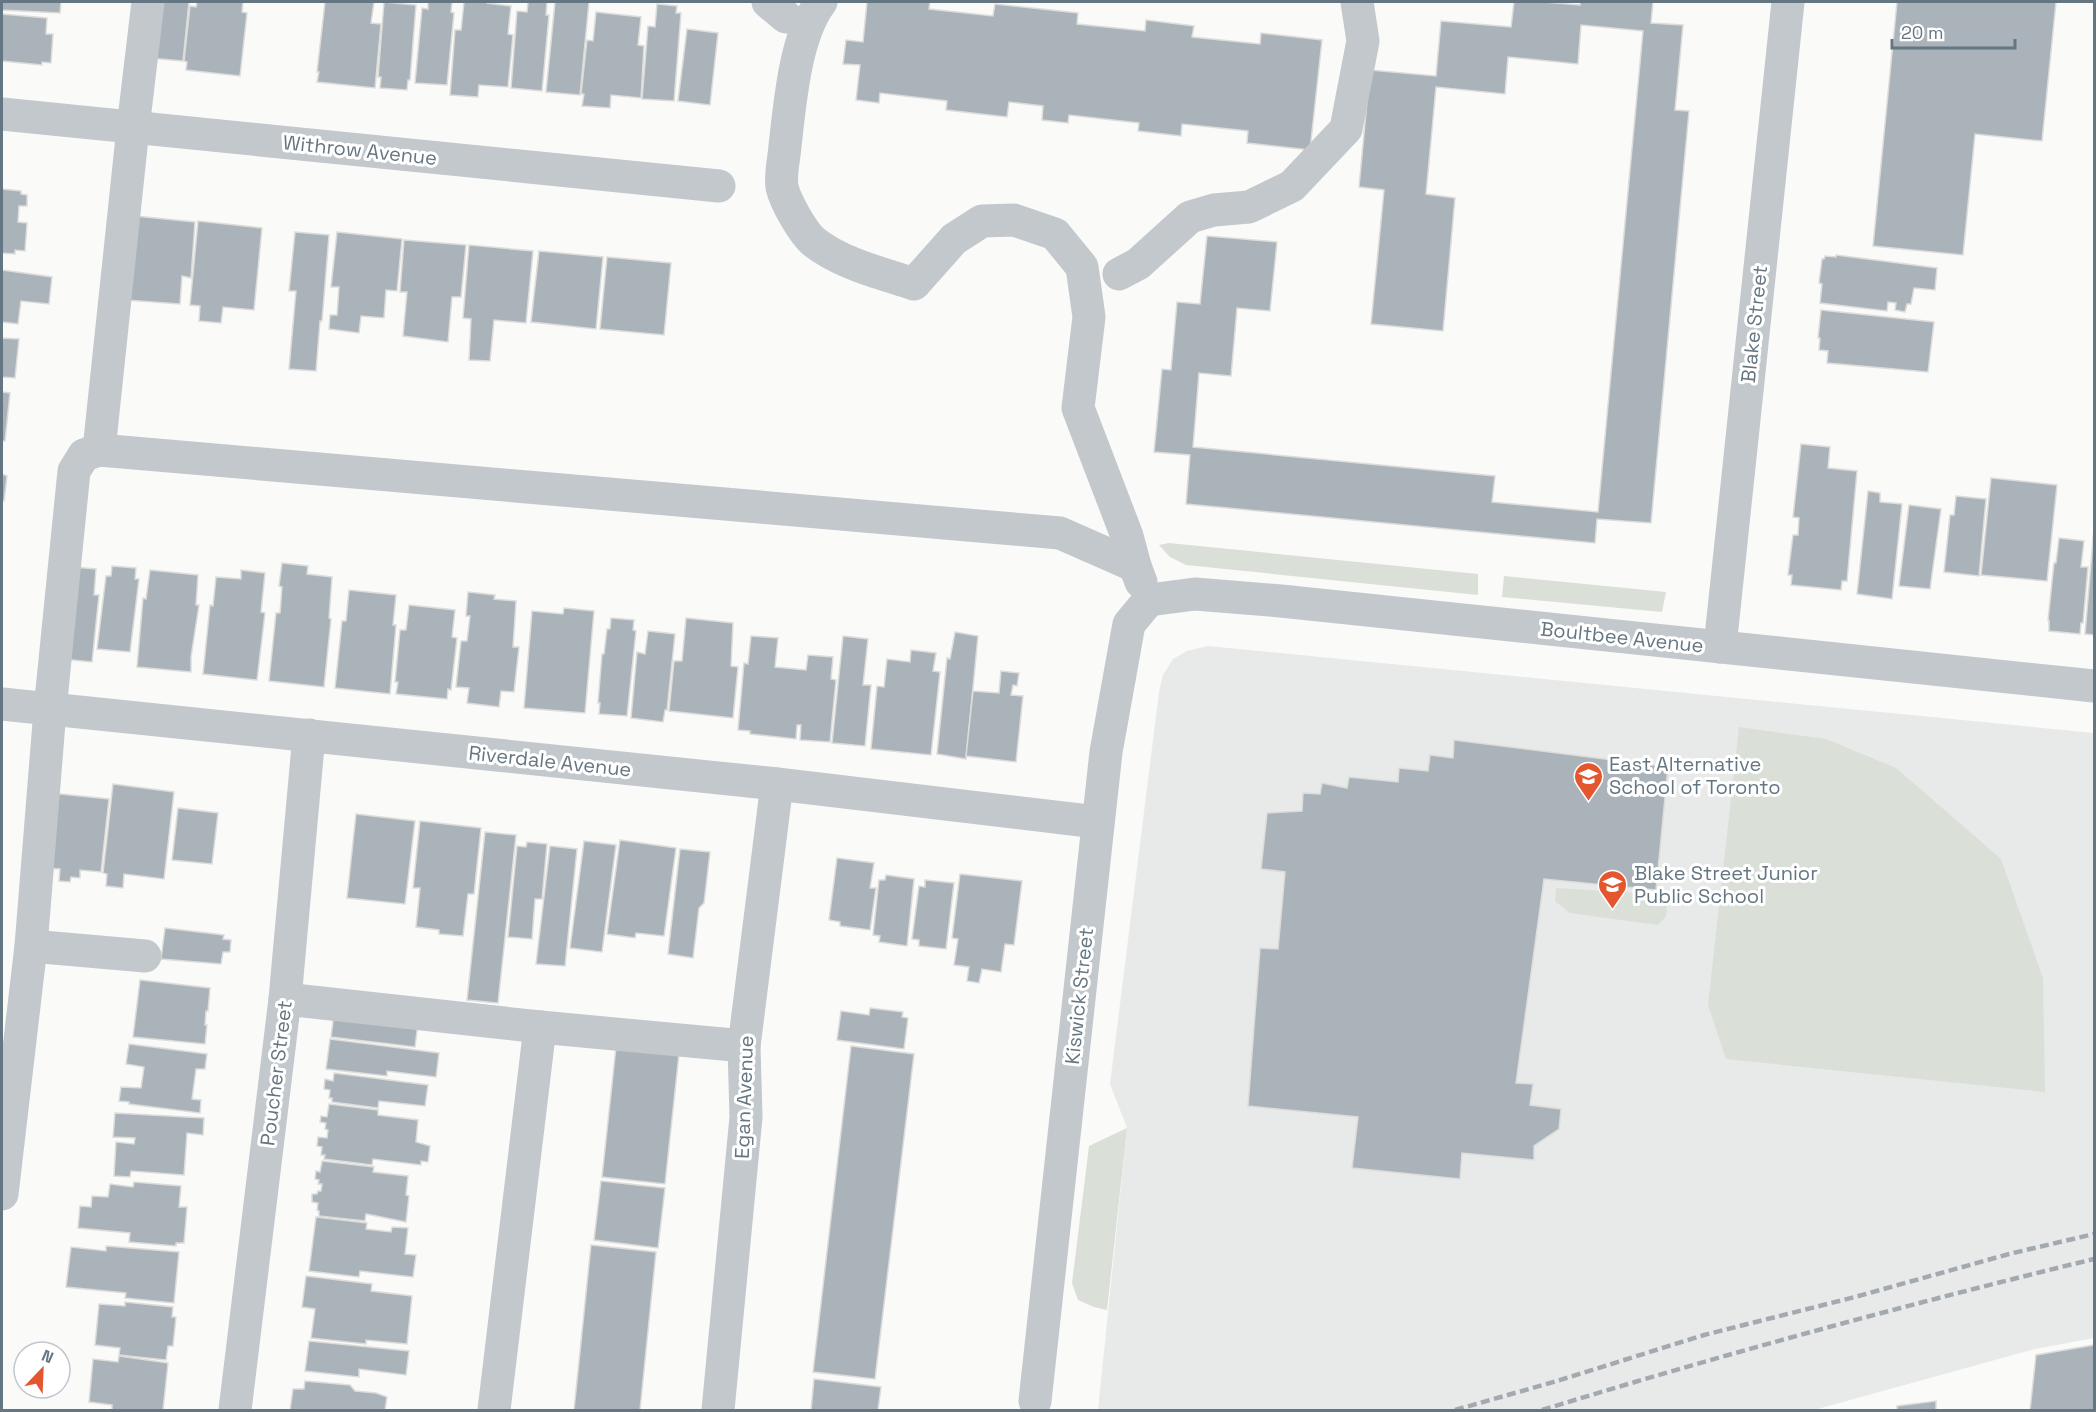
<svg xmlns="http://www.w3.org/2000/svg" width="2096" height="1412" viewBox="0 0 2096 1412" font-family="'Space Grotesk',sans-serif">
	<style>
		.built { fill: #e8e9e9 }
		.green { fill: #dadfd7 }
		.building { fill: #aab3b9; stroke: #dcdcda; stroke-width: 1.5 }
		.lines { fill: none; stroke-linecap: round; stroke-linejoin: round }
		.minor { stroke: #c3c8cc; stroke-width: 33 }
		.rail { stroke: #a2aab0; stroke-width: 4.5; stroke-dasharray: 9 4.5; stroke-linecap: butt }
		.labels { text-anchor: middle; stroke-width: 6; stroke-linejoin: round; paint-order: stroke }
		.street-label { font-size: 20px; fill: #657683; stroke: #fff }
		.poi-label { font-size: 20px; fill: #657683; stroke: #fff; text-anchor: start }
	</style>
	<rect width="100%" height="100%" fill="#fafaf8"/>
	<polygon class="built" points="1208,646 2094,733 2094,1338 2035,1349 1814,1410 1098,1410 1127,1128 1110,1084 1159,692 1163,675 1173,659 1187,651"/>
	<g class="green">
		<polygon points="1169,543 1478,574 1478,595 1186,565 1170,557 1159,545"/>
		<polygon points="1504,576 1666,592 1662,612 1502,597"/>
		<polygon points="1739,727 1826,739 1896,768 2001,859 2043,978 2045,1092 1726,1059 1708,1005"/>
		<polygon points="1556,888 1668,895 1666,916 1658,925 1570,913 1555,901"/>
		<polygon points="1127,1128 1107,1310 1094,1307 1078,1300 1072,1283 1089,1146"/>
	</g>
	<g class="building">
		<polygon points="2,2 61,2 60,13 2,10"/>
		<polygon points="155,2 189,2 183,61 149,58"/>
		<polygon points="197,2 243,2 242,12 247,13 240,76 186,70 187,62 184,61 190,6 196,7"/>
		<polygon points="325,2 374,2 371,23 381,24 375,88 317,82 319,72 317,72"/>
		<polygon points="384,2 416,5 410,80 408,80 407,90 380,88 381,77 378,77"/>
		<polygon points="428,2 452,2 451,12 454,13 447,85 415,83 422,8 428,9"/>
		<polygon points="464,2 487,2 487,3 511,6 508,34 513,35 508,87 479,85 478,97 450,95 455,30 461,30"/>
		<polygon points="528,2 547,2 546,15 549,15 542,91 511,88 517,11 527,12"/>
		<polygon points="555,2 589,2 580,95 546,92"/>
		<polygon points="867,2 930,2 929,9 993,16 995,4 1078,13 1077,24 1145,31 1146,20 1194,26 1192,37 1260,44 1261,33 1322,40 1310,150 1247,143 1248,131 1182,124 1181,136 1138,131 1139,123 1069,115 1068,123 1042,120 1043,106 1009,102 1007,117 946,110 947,101 880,93 879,103 856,100 860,65 843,64 846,40 863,42"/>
		<polygon points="1514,2 1543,2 1580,5 1580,2 1653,2 1651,23 1683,25 1675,110 1689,111 1651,523 1597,519 1595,543 1186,504 1190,455 1154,452 1162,369 1171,370 1177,302 1200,304 1207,236 1277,242 1270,311 1237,308 1231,376 1199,373 1193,447 1495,476 1492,502 1598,512 1643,31 1581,25 1578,64 1508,57 1505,94 1436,87 1426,194 1455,198 1443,331 1371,324 1384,190 1359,187 1370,70 1436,76 1441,21 1511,27"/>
		<polygon points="1897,2 2056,2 2042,141 1975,134 1963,255 1873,246"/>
		<polygon points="657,4 677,6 676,13 681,13 674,101 642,99 648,26 655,27"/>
		<polygon points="596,12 641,17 638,45 644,46 641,98 611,95 610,108 582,106 584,94 581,94 587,40 593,41"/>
		<polygon points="2,14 47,18 46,34 53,34 51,63 42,62 42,65 2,61"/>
		<polygon points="687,29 718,33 710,105 678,101"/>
		<polygon points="2,189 21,191 21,194 27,195 27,206 19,206 18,222 27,223 25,251 15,250 15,254 2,253"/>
		<polygon points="135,216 195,222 191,278 182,276 180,304 126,300"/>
		<polygon points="198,221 262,228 254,310 223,307 221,323 199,321 200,306 190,305"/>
		<polygon points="295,232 329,235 322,321 320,321 316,371 289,369 296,291 289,291"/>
		<polygon points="337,232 402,239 397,291 386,290 384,318 361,316 359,333 329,329 330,315 337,315 339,287 331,287"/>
		<polygon points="404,240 466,245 461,297 452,297 448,342 403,336 407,292 400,292"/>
		<polygon points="469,245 533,251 526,323 494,320 490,361 469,360 471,319 463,318"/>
		<polygon points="539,251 603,257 596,329 531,322"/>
		<polygon points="1836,255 1937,268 1935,290 1914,288 1911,304 1907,304 1905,312 1895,310 1896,303 1888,302 1887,311 1820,303 1822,284 1819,283 1822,259 1824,259 1825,256 1836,257"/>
		<polygon points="607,257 671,263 664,335 600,329"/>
		<polygon points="2,270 52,277 49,304 21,301 18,324 2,322"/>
		<polygon points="1821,310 1934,322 1928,372 1827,363 1828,351 1819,350 1820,338 1818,338"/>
		<polygon points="2,338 19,339 15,378 2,377"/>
		<polygon points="2,392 10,393 5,441 2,441"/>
		<polygon points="1801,444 1830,447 1828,468 1857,471 1847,581 1842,581 1841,590 1791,585 1792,575 1788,575 1793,535 1798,535 1799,518 1793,517"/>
		<polygon points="2,474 7,476 4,501 2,500"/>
		<polygon points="1991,478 2057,485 2047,581 1981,575"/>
		<polygon points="1868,491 1880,493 1880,502 1902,504 1892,599 1857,594"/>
		<polygon points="1956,496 1986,499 1979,576 1944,572 1950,515 1954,515"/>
		<polygon points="1909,505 1941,509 1930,589 1899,586"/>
		<polygon points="2094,528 2094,635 2085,634"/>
		<polygon points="2059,538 2084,541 2081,567 2088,567 2083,623 2081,623 2080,634 2049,631 2049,620 2048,620 2054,563 2056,563"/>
		<polygon points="282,563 308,566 307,574 332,577 329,618 331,619 324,687 269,681 276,613 280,613 282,587 279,586"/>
		<polygon points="112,566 136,568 135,579 139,579 130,652 97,649 106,576 111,576"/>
		<polygon points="73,567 96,569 94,595 99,595 92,662 63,659"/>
		<polygon points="150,570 198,575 196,605 199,605 191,657 191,672 137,667 143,598 146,599"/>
		<polygon points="241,570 265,573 261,612 265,613 257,680 203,674 210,605 213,606 216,577 241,579"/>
		<polygon points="349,590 396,595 393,625 396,625 390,694 335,688 342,621 346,621"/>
		<polygon points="468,592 495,595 494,599 516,601 513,647 519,647 514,692 501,691 499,707 467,703 469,688 456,687 461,641 467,641 470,616 466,616"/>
		<polygon points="409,605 455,610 452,637 457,638 451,690 448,689 447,699 396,694 398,682 395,682 400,630 406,630"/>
		<polygon points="564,608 594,611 585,713 524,708 532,611 563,614"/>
		<polygon points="611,618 634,620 633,630 636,631 627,716 599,714 600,703 598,703 602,654 604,654 607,629 610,629"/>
		<polygon points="686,618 733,623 731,666 738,667 733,718 669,711 674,661 682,661"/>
		<polygon points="648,631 675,634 667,710 665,710 663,722 631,718 637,652 645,654"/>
		<polygon points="955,632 978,636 966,759 937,754 947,658 950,659"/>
		<polygon points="751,636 778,638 775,667 806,670 808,655 833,657 831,679 836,680 830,742 800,740 801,725 797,725 796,739 750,734 750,731 738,730 744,663 748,664"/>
		<polygon points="843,636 868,639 863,685 871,685 865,746 832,743"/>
		<polygon points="911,650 936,653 933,671 940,672 931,755 871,749 877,686 884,687 887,659 910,662"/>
		<polygon points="1001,671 1019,673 1017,686 1013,685 1011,695 1023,696 1016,762 966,756 973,691 999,693"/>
		<polygon points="1454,740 1668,767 1656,890 1544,879 1516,1083 1533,1084 1530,1105 1561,1109 1559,1129 1534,1146 1534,1160 1462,1153 1460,1179 1352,1168 1358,1117 1248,1106 1260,948 1278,949 1285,872 1261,869 1267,813 1302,811 1303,793 1320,794 1322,783 1347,788 1349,777 1398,782 1399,768 1428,771 1430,755 1453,758"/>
		<polygon points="113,784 174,792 164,879 124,874 123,888 106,886 107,874 103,873"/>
		<polygon points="51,793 109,799 101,872 80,870 80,878 71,877 70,882 59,881 60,869 43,868"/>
		<polygon points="178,808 218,813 212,864 172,860"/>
		<polygon points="356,814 415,821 405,904 347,898"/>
		<polygon points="420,821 481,828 474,894 468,894 463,936 439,934 439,930 416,927 420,888 413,888"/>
		<polygon points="485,832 516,835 498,1003 467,1000"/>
		<polygon points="620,840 676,848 664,936 636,933 635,938 607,934"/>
		<polygon points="584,841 616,845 602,952 570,948"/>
		<polygon points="527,842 547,844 542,899 535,899 532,939 508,937 517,846 526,847"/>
		<polygon points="550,846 577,849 565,966 536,964"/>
		<polygon points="680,849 710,852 704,903 699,908 693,958 668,954"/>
		<polygon points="837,858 874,863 870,888 876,888 870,930 840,926 840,922 829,920"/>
		<polygon points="960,874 1022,881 1014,945 1005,944 1001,972 982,969 979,983 967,981 969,967 954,965 958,939 952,938"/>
		<polygon points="886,875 914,879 907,946 879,942 880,936 873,935 879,880 885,880"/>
		<polygon points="925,880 954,883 946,949 919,946 919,940 912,939 919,886 925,887"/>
		<polygon points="165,928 224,935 223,939 231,940 230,952 223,952 221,964 161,959"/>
		<polygon points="140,980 210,988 208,1011 206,1011 205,1025 207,1025 205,1044 133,1037"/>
		<polygon points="335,1006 419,1015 415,1047 331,1037"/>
		<polygon points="870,1008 903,1012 902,1017 908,1018 904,1049 837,1040 841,1011 869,1015"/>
		<polygon points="330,1039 439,1053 436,1077 387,1071 387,1076 326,1069"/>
		<polygon points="129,1044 207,1054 205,1069 196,1069 192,1099 201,1100 200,1113 129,1104 129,1102 119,1101 121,1087 141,1088 144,1067 126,1064"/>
		<polygon points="851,1046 914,1054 875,1379 813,1372"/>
		<polygon points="616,1047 679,1054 665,1184 602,1177"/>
		<polygon points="334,1073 428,1085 425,1106 379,1101 378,1108 332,1102 332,1098 329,1098 330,1090 324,1089 325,1079 333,1081"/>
		<polygon points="329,1104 378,1110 378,1115 418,1120 416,1142 430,1146 428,1162 421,1161 421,1165 373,1159 372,1165 324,1159 325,1155 321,1155 322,1147 317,1146 318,1137 327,1138 328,1130 325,1129 326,1123 320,1122 321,1116 327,1117"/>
		<polygon points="115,1113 204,1118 203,1135 187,1133 184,1175 131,1171 130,1177 114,1176 116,1142 134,1144 135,1138 113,1137"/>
		<polygon points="322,1161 374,1167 373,1172 408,1176 406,1195 409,1196 406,1222 366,1214 365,1221 319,1216 319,1211 317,1210 318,1203 312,1202 312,1194 317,1194 318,1191 321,1191 322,1184 318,1184 319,1180 315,1179 316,1171 320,1172"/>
		<polygon points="601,1181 665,1188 658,1248 594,1240"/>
		<polygon points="134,1182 181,1186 179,1207 187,1207 184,1243 176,1243 176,1246 129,1242 130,1233 78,1228 80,1206 91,1207 92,1196 108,1197 110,1184 133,1187"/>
		<polygon points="316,1217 367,1223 366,1229 391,1232 392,1227 408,1228 405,1254 416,1255 413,1277 360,1271 359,1277 309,1271"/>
		<polygon points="591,1245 656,1252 640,1410 574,1410"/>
		<polygon points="106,1246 179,1252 174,1303 125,1298 126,1293 66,1287 71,1247 106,1251"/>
		<polygon points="306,1276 372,1284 371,1291 412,1296 407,1344 366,1340 366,1344 311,1338 315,1309 302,1307"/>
		<polygon points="125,1302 173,1307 172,1317 176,1317 173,1346 168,1346 166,1360 119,1355 120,1348 95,1345 99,1304 125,1306"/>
		<polygon points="309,1341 409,1351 406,1375 359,1369 359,1377 305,1371"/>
		<polygon points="2094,1345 2094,1410 2030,1410 2036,1355"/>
		<polygon points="119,1356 168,1363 163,1410 112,1410 112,1405 89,1402 93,1359 118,1362"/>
		<polygon points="814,1379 881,1387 878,1410 811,1410"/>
		<polygon points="305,1381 350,1385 355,1391 376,1393 387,1397 385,1410 290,1410 293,1389 304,1389"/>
		<polygon points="1936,1401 1936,1410 1897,1410 1897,1406"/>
	</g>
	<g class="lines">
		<g class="minor">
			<polyline points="768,2 786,17"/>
			<path d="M821,2C795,36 790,103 785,146C784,159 780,175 782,187C785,201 803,233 814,242C842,264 881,273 914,284L954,239L982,221L1014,220L1055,234L1082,267L1089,317L1078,408L1127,536L1135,566L1141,582"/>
			<polyline points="2,114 719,186"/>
			<polyline points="1119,274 1138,264 1190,217 1214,210 1249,207 1292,186 1346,129 1363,41 1357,2"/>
			<polyline points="99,450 133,128 148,2"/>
			<polyline points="1149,600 1195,594 1281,601 2094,686"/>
			<polyline points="1720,647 1788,2"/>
			<polyline points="2,704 777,784 1097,822"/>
			<polyline points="31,946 145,956"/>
			<polyline points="285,999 540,1027 744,1046"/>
			<polyline points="2,1194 31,946 50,710 74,471 84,455 99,450 1060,533 1135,566"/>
			<polyline points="1035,1401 1106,752 1129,624 1149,600"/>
			<polyline points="235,1410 285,999 309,735"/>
			<polyline points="494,1410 540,1027"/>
			<polyline points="718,1410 746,1117 744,1046 777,784"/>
		</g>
		<g class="rail">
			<polyline points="1455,1410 1557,1381 1704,1335 1855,1297 2009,1254 2094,1234"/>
			<path d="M1542,1410C1724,1354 1909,1304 2094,1259"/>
		</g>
	</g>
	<defs>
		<symbol id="school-pin" viewBox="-11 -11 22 30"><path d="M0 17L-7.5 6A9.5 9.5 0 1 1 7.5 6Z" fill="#e4572e" stroke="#fff"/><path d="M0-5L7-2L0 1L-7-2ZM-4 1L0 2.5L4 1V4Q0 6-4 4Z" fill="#fff"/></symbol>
	</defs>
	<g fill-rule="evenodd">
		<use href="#school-pin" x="1572" y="760" width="33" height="45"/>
		<use href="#school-pin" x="1596" y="868" width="33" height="45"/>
	</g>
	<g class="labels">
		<g class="street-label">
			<text transform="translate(360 150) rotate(6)" y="7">Withrow Avenue</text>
			<text transform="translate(1754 324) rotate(-84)" y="7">Blake Street</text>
			<text transform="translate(1622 637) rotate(6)" y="7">Boultbee Avenue</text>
			<text transform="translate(550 761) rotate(6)" y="7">Riverdale Avenue</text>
			<text transform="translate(1079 996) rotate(-84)" y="7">Kiswick Street</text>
			<text transform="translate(276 1073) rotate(-83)" y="7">Poucher Street</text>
			<text transform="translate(744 1097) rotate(-88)" y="7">Egan Avenue</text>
		</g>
		<g class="poi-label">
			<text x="1609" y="771">East Alternative<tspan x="1609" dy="23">School of Toronto</tspan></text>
			<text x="1634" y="880">Blake Street Junior<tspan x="1634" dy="23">Public School</tspan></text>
		</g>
	</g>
	<rect width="2096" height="1412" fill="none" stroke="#657683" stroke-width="6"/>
	<g transform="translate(42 1370) rotate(23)"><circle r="28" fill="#ffffff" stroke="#c1c8cd" stroke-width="1.5"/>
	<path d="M0-4.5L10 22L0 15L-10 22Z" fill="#e4572e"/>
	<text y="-9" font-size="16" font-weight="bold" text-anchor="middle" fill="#657683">N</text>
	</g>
	<path d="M1892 39v9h123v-9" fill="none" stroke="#657683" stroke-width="3"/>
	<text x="1901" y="39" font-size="18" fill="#657683" stroke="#ffffff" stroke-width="4.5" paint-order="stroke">20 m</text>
</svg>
